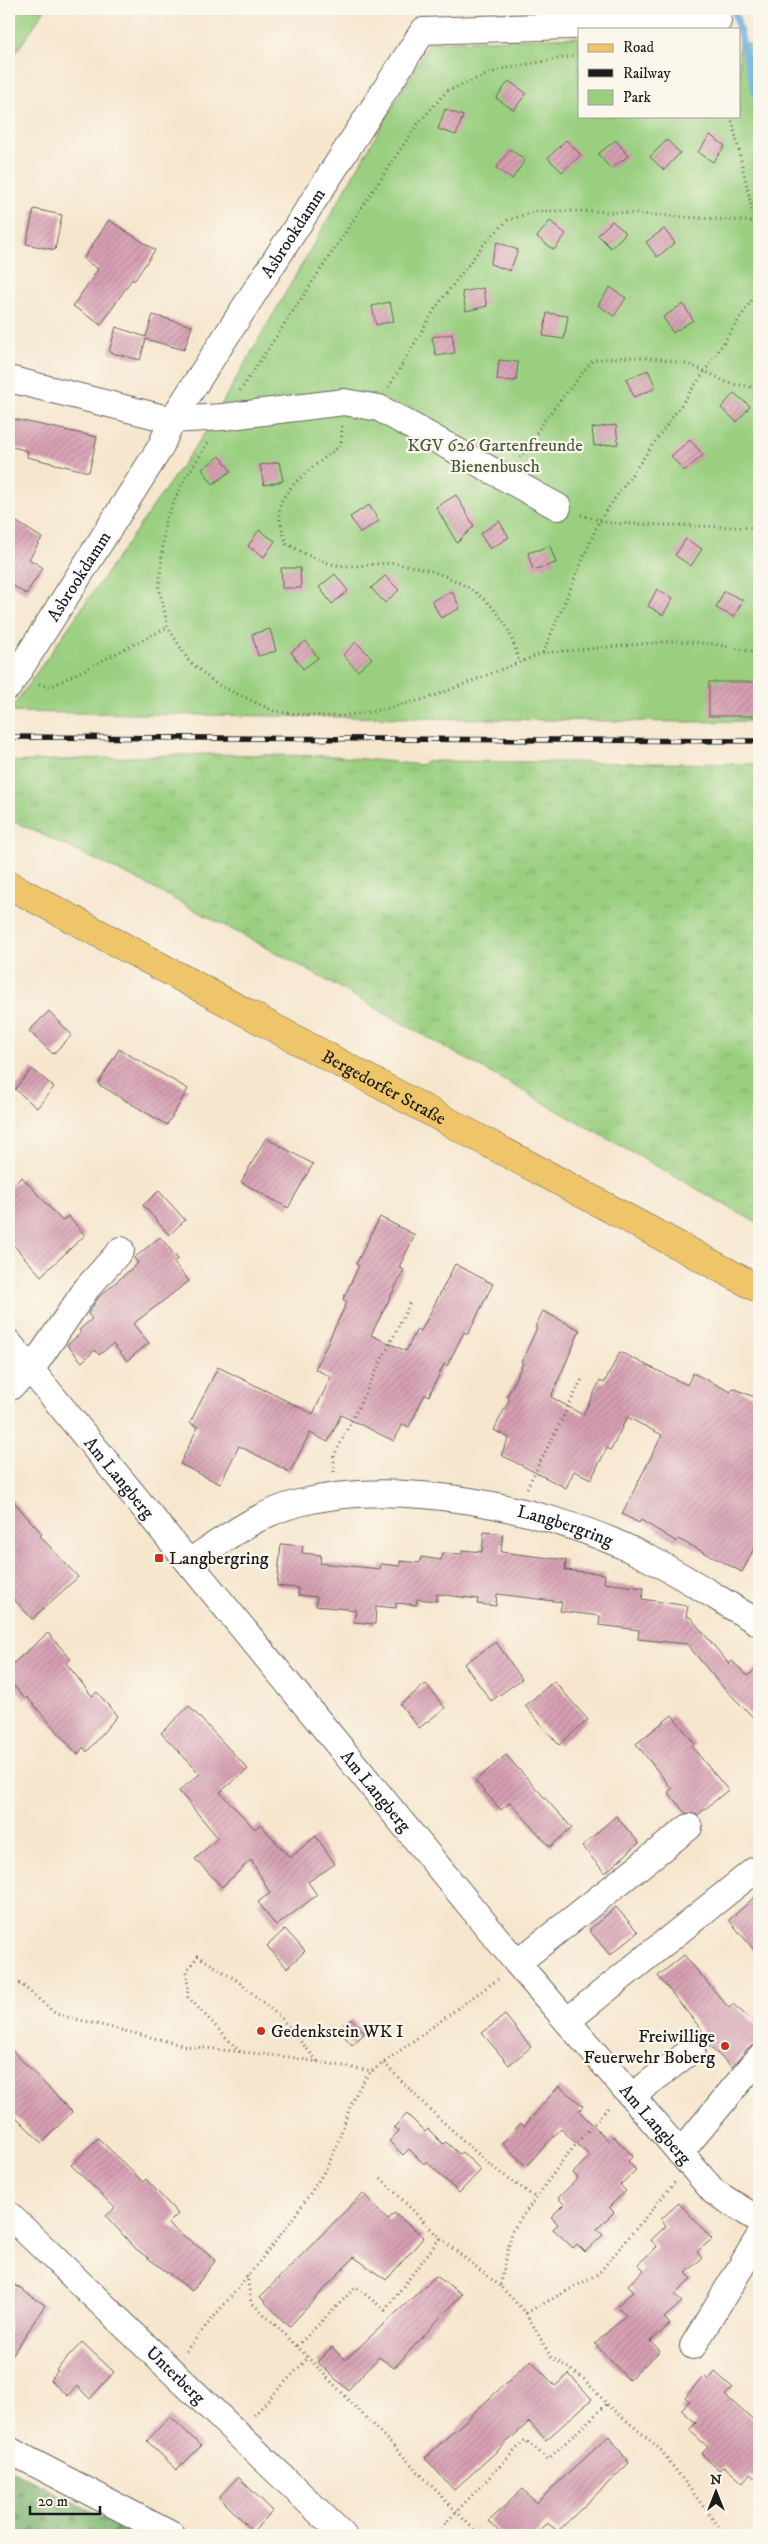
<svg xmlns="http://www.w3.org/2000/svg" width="768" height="2544" viewBox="0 0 768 2544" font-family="'IM FELL DW Pica',serif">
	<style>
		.grass { fill: url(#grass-tufts); stroke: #5b764e }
		.forest { fill: url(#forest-firs); stroke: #4c6745 }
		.green { fill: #9acf80; stroke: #5b764e }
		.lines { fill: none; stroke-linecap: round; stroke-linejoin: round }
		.stream { stroke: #6caee0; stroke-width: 7 }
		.building { fill: url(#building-hatch) }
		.minor-casing { stroke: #68635a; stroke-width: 28 }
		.major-casing { stroke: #68635a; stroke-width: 29 }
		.path { stroke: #68635a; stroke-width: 3; stroke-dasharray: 1 4; stroke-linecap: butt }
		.minor { stroke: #fff; stroke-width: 26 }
		.major { stroke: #eec569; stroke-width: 28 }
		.rail-casing { stroke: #1c1c1c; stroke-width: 5.5 }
		.rail { stroke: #fbf7ec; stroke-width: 4; stroke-dasharray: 11; stroke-linecap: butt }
		.poi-dot { fill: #c8321e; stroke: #fbf7ec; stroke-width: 2 }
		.labels { text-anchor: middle; stroke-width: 4.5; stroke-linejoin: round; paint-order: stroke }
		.street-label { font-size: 18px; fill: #1c1c1c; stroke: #fbf7ec }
		.park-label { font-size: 18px; fill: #485b3f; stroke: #fbf7ec }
		.poi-label { font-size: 18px; fill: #1c1c1c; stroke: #fbf7ec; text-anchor: start }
	</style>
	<defs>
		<pattern id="grass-tufts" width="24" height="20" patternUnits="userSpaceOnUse" patternTransform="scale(1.25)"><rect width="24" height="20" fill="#9acf80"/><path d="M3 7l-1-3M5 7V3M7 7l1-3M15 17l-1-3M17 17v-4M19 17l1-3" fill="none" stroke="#84b16e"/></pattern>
		<pattern id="forest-firs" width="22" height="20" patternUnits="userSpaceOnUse" patternTransform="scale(1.25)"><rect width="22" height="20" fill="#7bb26e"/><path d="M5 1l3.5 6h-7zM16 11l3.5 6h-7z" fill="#64905a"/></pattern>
		<pattern id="building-hatch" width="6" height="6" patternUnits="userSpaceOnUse" patternTransform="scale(1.25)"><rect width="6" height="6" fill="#d69fb2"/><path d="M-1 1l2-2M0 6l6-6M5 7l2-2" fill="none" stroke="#b78898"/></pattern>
	</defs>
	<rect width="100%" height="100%" fill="#fbf7ec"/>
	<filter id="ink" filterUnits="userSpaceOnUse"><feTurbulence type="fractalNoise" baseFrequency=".02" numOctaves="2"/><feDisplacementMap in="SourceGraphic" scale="10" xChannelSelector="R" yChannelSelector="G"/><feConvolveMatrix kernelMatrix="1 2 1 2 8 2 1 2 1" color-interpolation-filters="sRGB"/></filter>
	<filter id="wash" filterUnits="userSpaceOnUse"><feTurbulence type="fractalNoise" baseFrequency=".0096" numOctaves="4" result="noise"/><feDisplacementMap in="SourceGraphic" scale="20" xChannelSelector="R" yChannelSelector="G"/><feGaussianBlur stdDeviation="1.12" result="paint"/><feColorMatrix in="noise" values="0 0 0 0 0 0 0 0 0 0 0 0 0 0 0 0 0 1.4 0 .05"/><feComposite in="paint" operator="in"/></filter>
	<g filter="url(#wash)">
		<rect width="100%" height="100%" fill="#f6e6ce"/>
		<polygon class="grass" points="204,754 334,756 422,765 426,761 759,764 759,1224 292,961 136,879 9,819 9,762"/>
		<polygon class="forest" points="9,2469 138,2535 9,2535"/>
		<g class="green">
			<polygon points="9,9 45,9 9,63"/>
			<polygon points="579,37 579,116 739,116 739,38 753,47 759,63 759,721 687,722 9,712 206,431 430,42"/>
		</g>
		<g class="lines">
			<polyline class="stream" points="734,9 759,107"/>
		</g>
		<g id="blocks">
			<g class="building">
				<polygon points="509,81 526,93 514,110 496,98"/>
				<polygon points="445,109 463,116 456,135 438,129"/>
				<polygon points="710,135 725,146 713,162 698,152"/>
				<polygon points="566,140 581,155 562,172 548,158"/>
				<polygon points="616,140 628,156 611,169 598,154"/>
				<polygon points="667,140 680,153 664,170 650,157"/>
				<polygon points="510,149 525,160 512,179 496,168"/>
				<polygon points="34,209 62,215 55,250 26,244"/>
				<polygon points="109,220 155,250 134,281 132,279 101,325 73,306 98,269 83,259"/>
				<polygon points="550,221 566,234 554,250 537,237"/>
				<polygon points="612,221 626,233 611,248 598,235"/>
				<polygon points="664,229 675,243 657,257 646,242"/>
				<polygon points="497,242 518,250 510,271 490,264"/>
				<polygon points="610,287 626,298 614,316 598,305"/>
				<polygon points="483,288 487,306 466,311 462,292"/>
				<polygon points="390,302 394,321 376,325 372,306"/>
				<polygon points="683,304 693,320 673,333 663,317"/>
				<polygon points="547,313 568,316 564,339 543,336"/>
				<polygon points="153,315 192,326 184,350 146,339 140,360 109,352 116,327 146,337"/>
				<polygon points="452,334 455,353 436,356 432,337"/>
				<polygon points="499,360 518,362 516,381 497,380"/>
				<polygon points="648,370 656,388 634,397 626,379"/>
				<polygon points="734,393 750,406 737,422 721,408"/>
				<polygon points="9,418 97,437 89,472 27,457 28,451 9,446"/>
				<polygon points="616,425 618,444 594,446 592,428"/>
				<polygon points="690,440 703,455 684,471 671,456"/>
				<polygon points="220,456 231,471 213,484 202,469"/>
				<polygon points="279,462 283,481 264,485 260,465"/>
				<polygon points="456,495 474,526 457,543 436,507"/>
				<polygon points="369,505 379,521 360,533 350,517"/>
				<polygon points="9,517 42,538 29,559 43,568 26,594 12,585 9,589"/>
				<polygon points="499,521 509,537 490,549 480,534"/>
				<polygon points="259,530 275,541 264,557 248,546"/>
				<polygon points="686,539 702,549 691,566 675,555"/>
				<polygon points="550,546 556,563 533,570 528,553"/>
				<polygon points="281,568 300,568 301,588 282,588"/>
				<polygon points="335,574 348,591 332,604 319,587"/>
				<polygon points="385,576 399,590 385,603 371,588"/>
				<polygon points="657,589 673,598 663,615 648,606"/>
				<polygon points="452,591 460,608 441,618 432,601"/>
				<polygon points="724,591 743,600 734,617 716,608"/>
				<polygon points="270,629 276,651 258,656 252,634"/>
				<polygon points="306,641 318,658 303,669 291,652"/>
				<polygon points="356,642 372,658 358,671 343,655"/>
				<rect x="709" y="682" width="50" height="34"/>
				<polygon points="49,1011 72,1035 53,1054 29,1031"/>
				<polygon points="119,1049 188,1089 167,1125 98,1084"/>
				<polygon points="32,1069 54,1087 37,1108 15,1089"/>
				<polygon points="266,1138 313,1164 288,1208 241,1182"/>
				<polygon points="22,1177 62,1221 68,1216 85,1235 41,1276 9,1240 9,1189"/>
				<polygon points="159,1191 185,1220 169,1235 143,1205"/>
				<polygon points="380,1217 415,1235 399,1267 404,1270 371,1335 406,1351 417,1329 421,1331 455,1264 493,1284 468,1334 464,1332 447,1366 444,1364 429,1396 425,1394 409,1427 403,1424 394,1441 341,1415 328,1442 310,1433 290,1472 239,1446 220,1484 180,1464 198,1427 190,1423 218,1367 313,1414 331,1377 315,1369 347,1302 343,1299 359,1266 356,1264"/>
				<polygon points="160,1237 178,1259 173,1262 189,1281 133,1324 149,1343 127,1361 113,1344 99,1355 95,1350 82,1362 67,1345 81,1333 79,1330 92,1319 88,1314 99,1297 138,1263 134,1258"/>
				<polygon points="543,1311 580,1330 551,1397 583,1415 600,1381 604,1383 620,1352 687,1385 693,1373 731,1392 733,1388 759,1399 759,1539 742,1572 678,1539 677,1542 641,1520 639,1523 622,1514 662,1435 627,1417 611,1450 607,1448 591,1479 574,1471 566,1488 501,1455 509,1438 494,1430 510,1398 507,1396 523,1363 521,1362 537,1328 535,1327"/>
				<polygon points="9,1496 42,1534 40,1536 78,1577 32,1619 9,1594"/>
				<polygon points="484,1532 503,1534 501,1552 566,1560 565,1570 605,1574 604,1583 644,1588 642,1599 688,1606 686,1617 690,1617 729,1664 732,1661 748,1676 759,1665 759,1723 718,1682 687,1644 638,1639 639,1630 599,1625 600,1616 560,1611 562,1602 497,1594 496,1606 477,1604 478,1599 437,1594 437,1601 417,1599 416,1605 396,1603 396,1608 376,1606 375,1624 354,1622 356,1610 316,1606 317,1597 298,1595 298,1588 277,1586 281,1544 303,1546 302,1553 321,1555 320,1563 380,1569 381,1564 400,1566 400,1561 420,1563 421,1557 441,1560 442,1553 462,1554 462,1550 482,1552"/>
				<polygon points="48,1633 71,1659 66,1663 92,1696 97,1692 117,1716 87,1752 83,1747 78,1755 27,1697 25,1699 9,1680 9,1667"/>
				<polygon points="496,1642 522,1679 491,1701 464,1664"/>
				<polygon points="554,1681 588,1720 559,1745 525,1706"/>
				<polygon points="426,1684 445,1708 419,1728 400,1704"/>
				<polygon points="189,1706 248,1769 220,1792 255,1829 260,1824 290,1858 316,1836 335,1864 308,1882 317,1895 276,1926 258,1902 270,1893 251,1860 222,1887 195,1859 218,1838 179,1791 200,1774 161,1733"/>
				<polygon points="672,1715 695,1744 692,1747 728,1790 698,1815 685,1813 668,1792 672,1789 636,1744"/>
				<polygon points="506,1755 572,1828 550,1847 510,1802 501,1810 475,1781"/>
				<polygon points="616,1816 639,1843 605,1873 582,1846"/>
				<polygon points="759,1893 759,1956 729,1920"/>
				<polygon points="616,1907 638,1932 610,1955 589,1930"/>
				<polygon points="285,1929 305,1951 287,1968 267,1946"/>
				<polygon points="684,1955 729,2008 733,2004 759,2027 759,2043 748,2048 732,2067 701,2039 705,2034 658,1976"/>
				<polygon points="505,2015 531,2047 509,2065 482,2033"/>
				<polygon points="352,2019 365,2033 352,2045 339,2030"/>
				<polygon points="9,2047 72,2112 42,2143 9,2110"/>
				<polygon points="559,2086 583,2106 579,2111 609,2141 613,2136 633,2156 628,2161 636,2170 620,2185 626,2191 609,2207 614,2212 597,2229 603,2235 585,2252 577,2244 573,2248 553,2229 558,2224 551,2217 564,2204 558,2198 578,2178 573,2173 590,2156 561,2129 526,2166 502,2143 521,2123 524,2126"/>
				<polygon points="407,2114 425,2132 428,2129 443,2144 446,2142 459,2154 462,2152 481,2170 459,2193 426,2161 424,2164 409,2149 403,2155 389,2141 399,2131 394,2127"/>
				<polygon points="98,2138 143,2182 146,2179 178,2214 168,2224 216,2260 192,2291 136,2249 106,2216 115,2208 71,2165"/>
				<polygon points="363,2193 388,2220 394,2213 424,2237 386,2280 354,2257 289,2327 260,2297"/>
				<polygon points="679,2203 712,2239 697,2252 702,2258 686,2273 692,2279 675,2294 682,2302 664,2318 670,2324 651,2341 660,2351 629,2380 595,2344 626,2315 617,2306 634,2291 628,2285 644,2270 638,2264 657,2247 651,2240 666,2226 661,2219"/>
				<polygon points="436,2276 462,2294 394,2368 379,2357 348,2390 317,2362 332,2347 345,2360"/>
				<polygon points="9,2281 45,2305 9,2360"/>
				<polygon points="82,2342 114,2372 90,2399 77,2386 68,2396 50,2380 58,2371 56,2370"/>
				<polygon points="531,2360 555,2386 569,2374 592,2399 546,2440 529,2422 454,2490 425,2458"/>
				<polygon points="715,2372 733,2388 725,2395 759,2426 759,2482 750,2474 743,2483 724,2466 719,2470 701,2454 708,2447 689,2430 696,2423 681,2410 689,2401 685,2397 704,2376 708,2380"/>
				<polygon points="170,2416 201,2446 177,2470 147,2441"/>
				<polygon points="609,2436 629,2463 558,2531 547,2523 534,2535 502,2535 489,2521 523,2489 536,2503"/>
				<polygon points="238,2477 273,2511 253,2531 219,2497"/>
			</g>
		</g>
	</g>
	<g filter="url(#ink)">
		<use href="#blocks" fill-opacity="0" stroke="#68635a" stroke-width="1"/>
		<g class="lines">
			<defs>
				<g id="minor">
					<polyline points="9,379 172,420 223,417 344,402 379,408 558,507"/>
					<path id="s1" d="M9,686L160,448L172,420L423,31L718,21"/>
					<path id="s2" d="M9,1343L517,1963L714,2192L759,2220"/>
					<polyline points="9,1388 31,1370 87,1288 121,1250"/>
					<path id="s3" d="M189,1562C223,1540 258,1513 299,1503C397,1477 543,1507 634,1551C677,1571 718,1599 759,1623"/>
					<polyline points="517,1963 689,1827"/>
					<polyline points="567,2021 755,1870"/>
					<polyline points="632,2096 692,2050"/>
					<polyline points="680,2153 759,2058"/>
					<path id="s4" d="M9,2215L343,2535"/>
					<polyline points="693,2346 759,2237"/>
					<polyline points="9,2450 172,2535"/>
				</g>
				<g id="major">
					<path id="s5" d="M9,885L759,1289"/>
				</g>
			</defs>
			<use href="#minor" class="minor-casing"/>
			<use href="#major" class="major-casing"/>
			<g class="path">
				<polyline points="731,116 755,222"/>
				<polyline points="389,387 436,307 484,244 508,220 537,211 594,211 759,222"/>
				<polyline points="240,391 416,126 447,91 501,69 579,55"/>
				<path d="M342,426L341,445C325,458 289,483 281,502C276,515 283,532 287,544C308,555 327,567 351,566C366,566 382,562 397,564C440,569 490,590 509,632C513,641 516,651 519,661"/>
				<polyline points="208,443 183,482 165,521 159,587 168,627 188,660 216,684 274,711 310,716 341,716 371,712 429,698 543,653 674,641 714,644 759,653"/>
				<path d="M520,458L546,418L593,360C629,355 672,356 705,371L759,289"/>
				<polyline points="581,515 608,523 759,528"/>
				<polyline points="543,653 599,521 705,371 728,383 759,388"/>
				<polyline points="39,684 50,687 168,627"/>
				<polyline points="334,1472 334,1456 411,1301"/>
				<polyline points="527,1488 583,1377"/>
				<polyline points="9,1983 21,1984 56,2014 186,2046 289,2057 372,2071 498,1979"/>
				<polyline points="240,2052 188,1997 187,1970 198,1956 238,1981 280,2017 318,2062"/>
				<polyline points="384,2063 427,2107 490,2165 536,2198"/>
				<polyline points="608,2108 566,2156 512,2231 500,2286 526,2313 551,2357 582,2377 607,2404 660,2449 721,2530 731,2535"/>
				<polyline points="381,2178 440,2238 500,2286"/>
				<polyline points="247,2275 251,2302 292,2341 479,2535"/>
				<polyline points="526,2313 598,2274 675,2182"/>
				<polyline points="297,2346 356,2287 385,2310 440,2238"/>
				<path d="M186,2351C233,2292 286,2235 325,2170C344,2139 346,2097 372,2071"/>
				<polyline points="254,2415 308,2358"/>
				<polyline points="434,2535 525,2440 548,2459 607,2404"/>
			</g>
			<use href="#minor" class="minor"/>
			<use href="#major" class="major"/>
			<defs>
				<polyline id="rail" points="9,737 759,741"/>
			</defs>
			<use href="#rail" class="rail-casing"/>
			<use href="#rail" class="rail"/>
		</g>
	</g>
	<g class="poi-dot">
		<rect x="154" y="1553" width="10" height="10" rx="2.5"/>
		<circle cx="261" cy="2031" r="5"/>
		<circle cx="725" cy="2046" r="5"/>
	</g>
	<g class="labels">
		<g class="street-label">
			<text dy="6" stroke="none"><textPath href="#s1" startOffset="535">Asbrookdamm</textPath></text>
			<text dy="6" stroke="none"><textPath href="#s1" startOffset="130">Asbrookdamm</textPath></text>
			<text dy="6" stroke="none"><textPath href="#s5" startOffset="426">Bergedorfer Straße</textPath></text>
			<text dy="6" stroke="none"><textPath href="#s2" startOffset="174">Am Langberg</textPath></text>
			<text dy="6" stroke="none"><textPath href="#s3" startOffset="396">Langbergring</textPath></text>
			<text dy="6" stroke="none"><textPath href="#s2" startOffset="579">Am Langberg</textPath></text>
			<text dy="6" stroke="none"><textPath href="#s2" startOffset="1014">Am Langberg</textPath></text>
			<text dy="6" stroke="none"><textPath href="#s4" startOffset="231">Unterberg</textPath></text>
		</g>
		<g class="park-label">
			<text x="495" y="451">KGV 626 Gartenfreunde<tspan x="495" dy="21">Bienenbusch</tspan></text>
		</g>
		<g class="poi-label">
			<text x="169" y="1564">Langbergring</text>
			<text x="271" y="2037">Gedenkstein WK I</text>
			<text x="715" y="2042" text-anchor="end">Freiwillige<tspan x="715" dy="21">Feuerwehr Boberg</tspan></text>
		</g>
	</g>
	<rect width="768" height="2544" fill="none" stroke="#fbf7ec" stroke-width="30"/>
	<rect x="578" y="28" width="162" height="90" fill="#fbf7ec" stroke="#a29f99"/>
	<rect x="588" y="44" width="25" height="8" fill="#eec569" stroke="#a29f99"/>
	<text x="623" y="52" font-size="15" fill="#1c1c1c">Road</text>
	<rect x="588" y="69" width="25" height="8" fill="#1c1c1c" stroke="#a29f99"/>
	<text x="623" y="78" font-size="15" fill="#1c1c1c">Railway</text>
	<rect x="588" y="90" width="25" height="15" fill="#9acf80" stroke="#a29f99"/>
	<text x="623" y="102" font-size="15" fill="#1c1c1c">Park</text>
	<g transform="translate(716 2492)" stroke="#fbf7ec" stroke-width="4" paint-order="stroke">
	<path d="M0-4L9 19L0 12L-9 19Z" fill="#1c1c1c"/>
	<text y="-8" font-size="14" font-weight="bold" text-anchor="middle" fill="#1c1c1c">N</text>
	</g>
	<path d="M30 2506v8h70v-8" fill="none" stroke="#1c1c1c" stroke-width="2.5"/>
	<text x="38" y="2506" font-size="15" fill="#1c1c1c" stroke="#fbf7ec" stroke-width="4" paint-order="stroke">20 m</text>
</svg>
